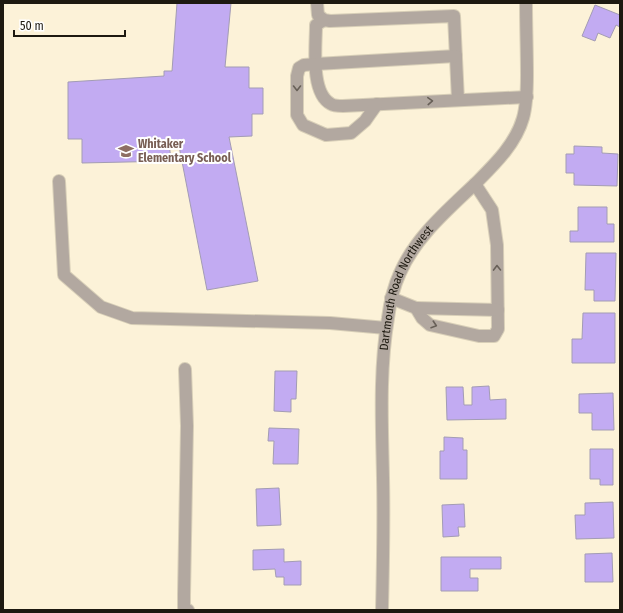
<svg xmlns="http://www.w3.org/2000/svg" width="623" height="613" viewBox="0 0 623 613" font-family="'Fira Sans Condensed',sans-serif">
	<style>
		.building { fill: #c2abf2; stroke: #a39cb4 }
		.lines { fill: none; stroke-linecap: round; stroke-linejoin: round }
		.minor-casing { stroke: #d8cfb8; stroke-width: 14 }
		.minor { stroke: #b2a8a0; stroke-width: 12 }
		.oneway { stroke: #686058 }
		.labels { text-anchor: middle; stroke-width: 4; stroke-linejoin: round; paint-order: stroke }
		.education-label { font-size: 12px; font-weight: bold; fill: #785e54; stroke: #fff; text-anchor: start }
		.street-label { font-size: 12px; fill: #1d1910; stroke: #fff }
	</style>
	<rect width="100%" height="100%" fill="#fcf2d8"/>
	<g class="building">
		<polygon points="177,3 231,3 225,67 249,67 249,88 263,88 263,114 252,114 252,136 229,137 258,281 207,290 178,141 169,142 171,161 82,163 82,139 68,139 68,82 164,76 164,71 172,71"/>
		<polygon points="595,5 620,15 620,27 616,25 610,38 598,33 595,41 582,36"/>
		<polygon points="574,146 602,147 602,153 618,154 617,186 574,185 574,173 566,173 566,154 574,154"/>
		<polygon points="578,207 607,207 607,224 614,224 614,242 570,242 570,231 578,231"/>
		<polygon points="586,253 616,253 615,301 594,301 594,290 585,290"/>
		<polygon points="583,313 615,313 615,363 572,363 572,339 582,339"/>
		<polygon points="275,371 297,371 296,399 291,399 291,412 274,411"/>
		<polygon points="489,386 490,400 506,399 506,419 447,420 446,387 463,387 464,405 472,405 472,387"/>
		<polygon points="613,393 614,430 592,430 592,413 579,413 579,394"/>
		<polygon points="269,428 299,429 298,464 273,464 274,441 268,441"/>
		<polygon points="444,437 463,438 463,450 467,450 467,479 440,479 440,451 444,451"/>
		<polygon points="590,449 613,449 613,485 600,485 600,479 590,479"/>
		<polygon points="279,488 281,525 257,526 256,489"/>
		<polygon points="613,502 614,538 576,539 575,515 585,515 585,503"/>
		<polygon points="464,504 465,527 458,527 459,536 443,537 442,505"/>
		<polygon points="284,549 284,562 301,561 301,585 284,585 284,577 276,577 275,569 253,570 253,550"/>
		<polygon points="612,553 613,582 585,582 585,554"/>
		<polygon points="441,557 501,557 501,569 470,569 470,578 478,578 478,591 441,591"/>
	</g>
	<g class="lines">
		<defs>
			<g id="minor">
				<polyline points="317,3 318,15 324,20 330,21 454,16 458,100"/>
				<path d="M324,20L316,25C316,46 310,93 331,104C334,106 339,106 343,106L527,97"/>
				<polyline points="377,104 365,121 351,133 326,135 303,125 297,115 297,76 299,68 304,65 316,64 456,56"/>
				<polyline points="59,181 64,275 101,307 132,318 330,323 386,328"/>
				<polyline points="391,298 416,308 422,318 430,325 479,336 494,336 498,329 497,245 492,210 475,184"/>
				<polyline points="416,308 498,310"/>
				<polyline points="185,369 187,426 184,595 184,608 188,610"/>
				<path id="s1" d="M382,610C383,566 384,522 383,478C382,425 379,371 388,318C390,303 393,288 400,273C416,236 449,209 478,181C496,163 516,143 523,118C527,104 527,89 527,75C527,51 526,27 526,3"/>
			</g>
		</defs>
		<use href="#minor" class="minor-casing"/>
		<use href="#minor" class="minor"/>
	</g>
	<defs><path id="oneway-chevron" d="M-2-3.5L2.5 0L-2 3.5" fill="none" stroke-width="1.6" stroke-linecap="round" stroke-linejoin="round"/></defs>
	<g class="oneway">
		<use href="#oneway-chevron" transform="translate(297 88) rotate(90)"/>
		<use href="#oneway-chevron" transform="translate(430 101) rotate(-3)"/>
		<use href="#oneway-chevron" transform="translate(497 268) rotate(-91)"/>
		<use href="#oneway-chevron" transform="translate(434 325) rotate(18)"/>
	</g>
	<defs>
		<symbol id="school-bare" viewBox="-9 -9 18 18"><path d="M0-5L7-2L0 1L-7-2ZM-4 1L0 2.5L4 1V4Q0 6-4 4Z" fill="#8d6e63" stroke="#fff" stroke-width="2.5" paint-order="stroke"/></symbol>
	</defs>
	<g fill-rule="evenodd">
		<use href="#school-bare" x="115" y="140" width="22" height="22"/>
	</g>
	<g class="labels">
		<g class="education-label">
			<text x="138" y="148">Whitaker<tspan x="138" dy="14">Elementary School</tspan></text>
		</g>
		<g class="street-label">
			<text dy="4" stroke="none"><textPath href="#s1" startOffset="327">Dartmouth Road Northwest</textPath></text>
		</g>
	</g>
	<rect width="623" height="613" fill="none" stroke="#1d1910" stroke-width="8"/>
	<path d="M14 30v6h111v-6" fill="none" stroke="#1d1910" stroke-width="2"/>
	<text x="20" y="30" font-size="12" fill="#1d1910" stroke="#ffffff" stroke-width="3" paint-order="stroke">50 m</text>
</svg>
